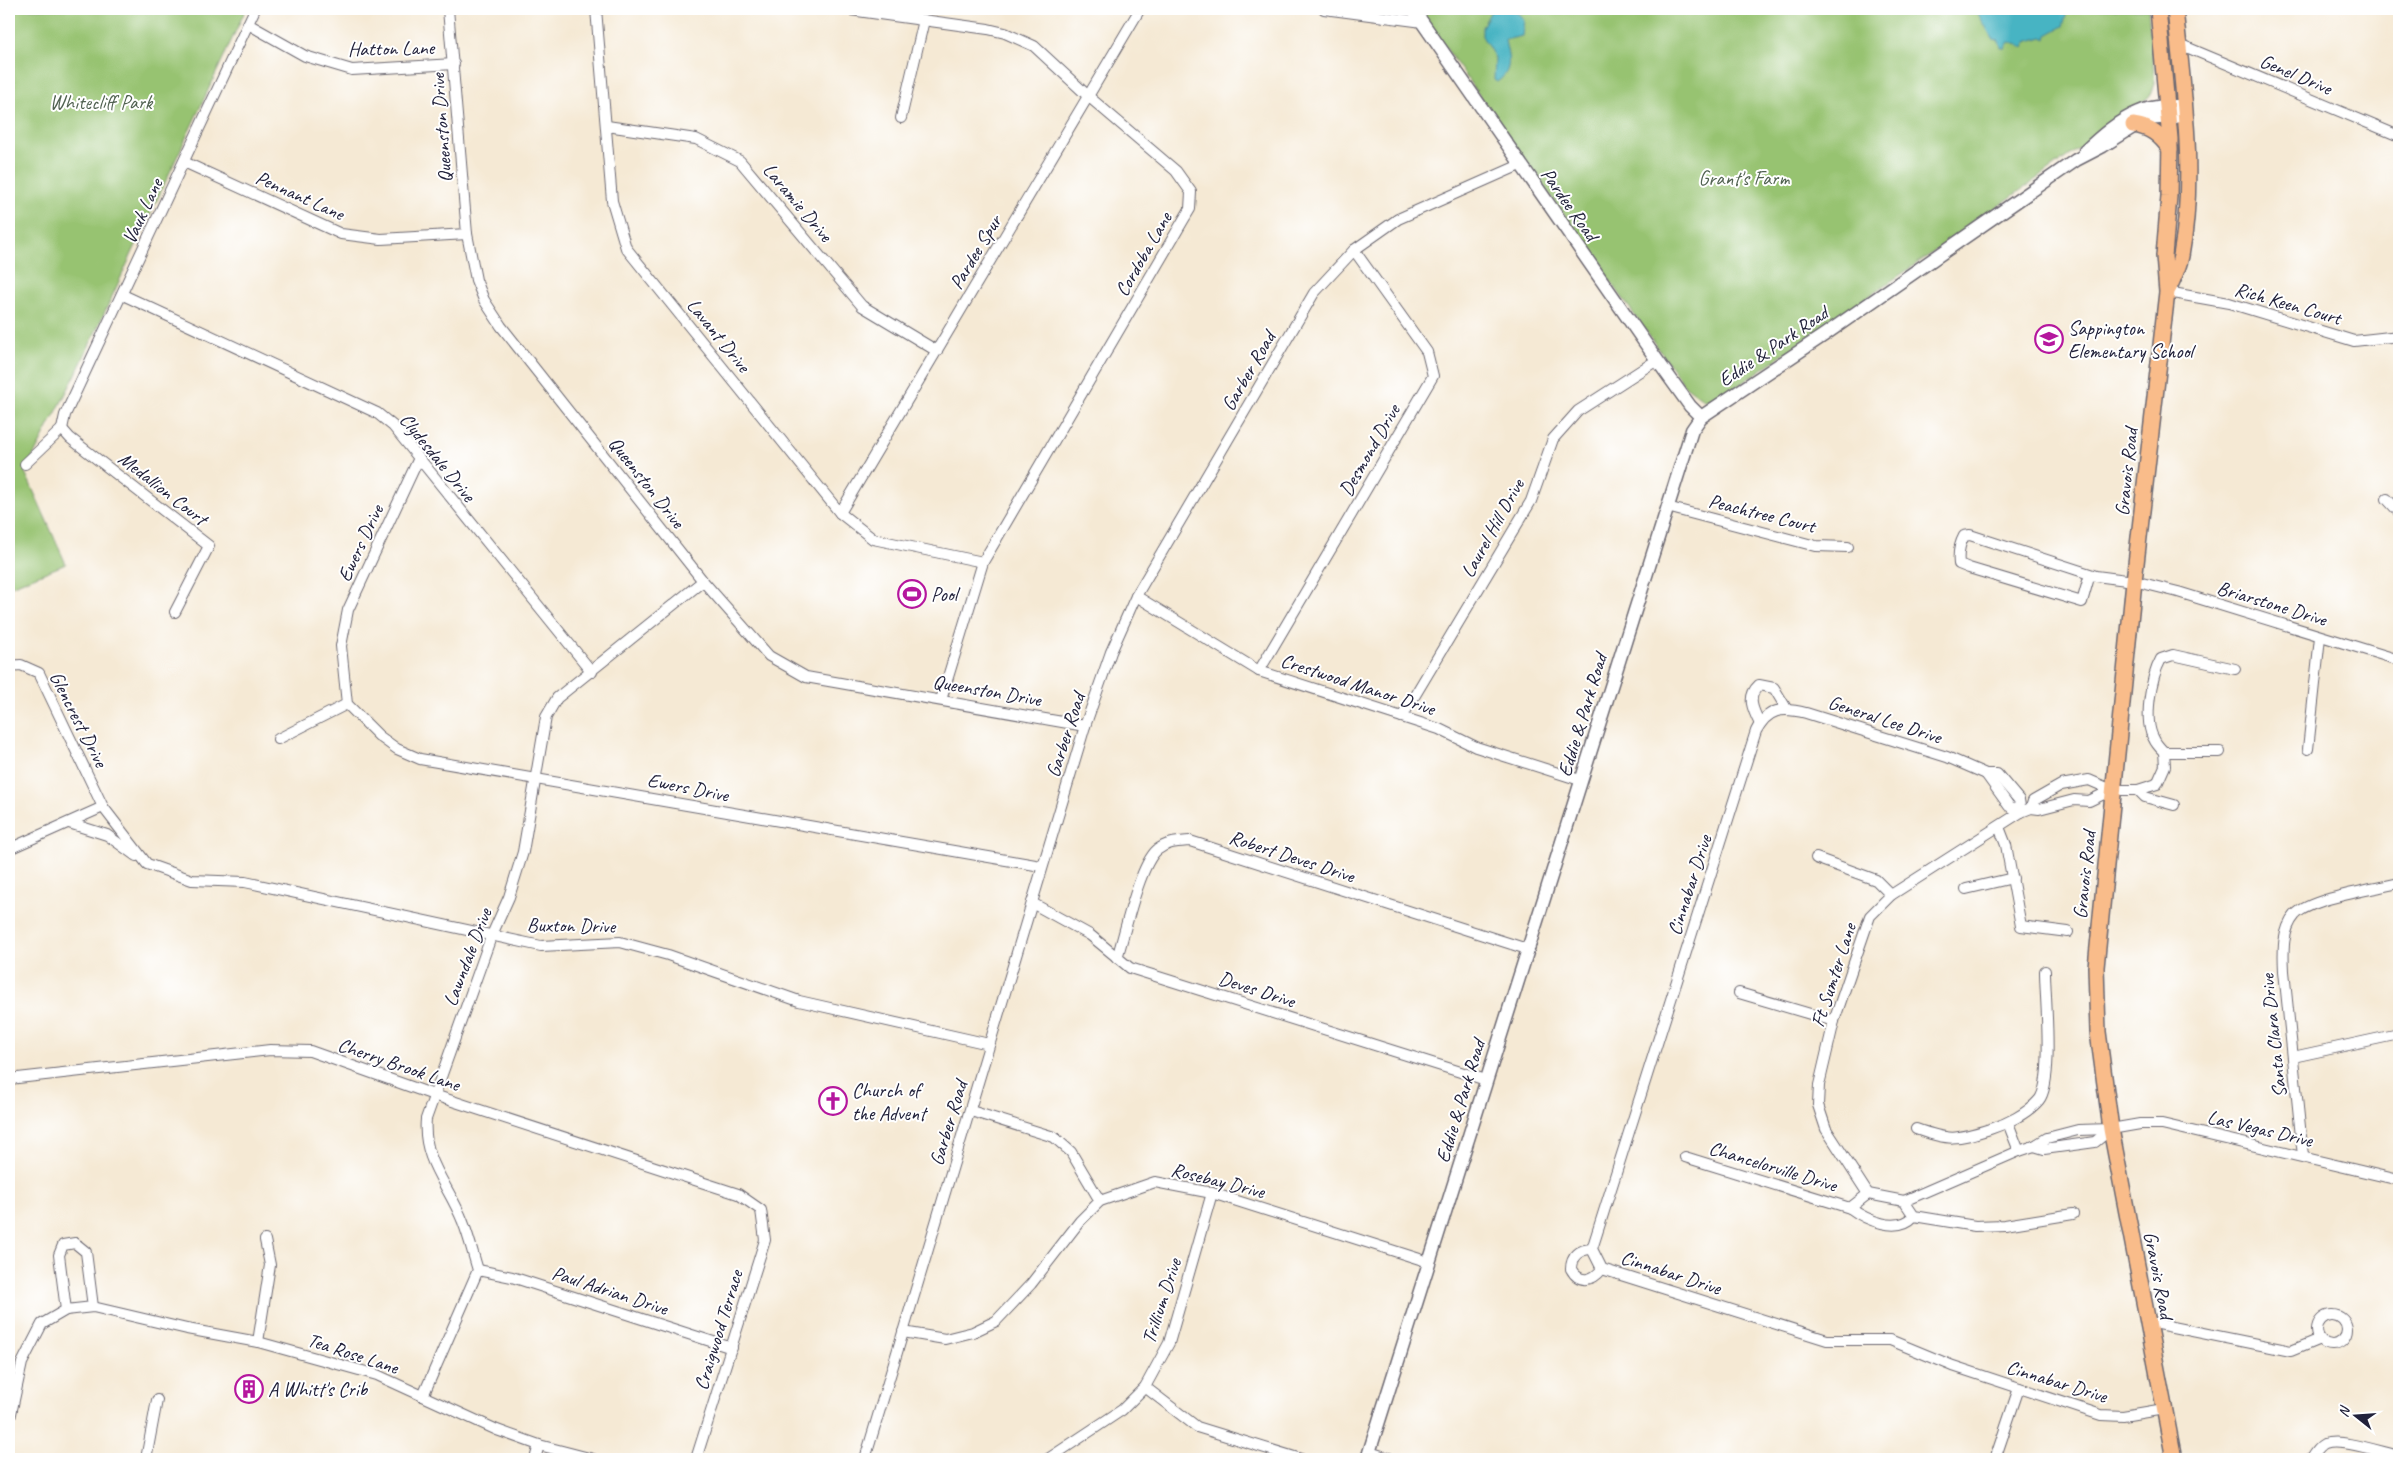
<svg xmlns="http://www.w3.org/2000/svg" width="2408" height="1468" viewBox="0 0 2408 1468" font-family="Caveat,sans-serif">
	<style>
		.green { fill: #97c371; stroke: #5c7256 }
		.water { fill: #47b4c3; stroke: #346b7f }
		.lines { fill: none; stroke-linecap: round; stroke-linejoin: round }
		.minor-casing { stroke: #6c6871; stroke-width: 12 }
		.tertiary-casing { stroke: #6c6871; stroke-width: 15 }
		.primary-casing { stroke: #6c6871; stroke-width: 18 }
		.minor { stroke: #fff; stroke-width: 10 }
		.tertiary { stroke: #fff; stroke-width: 12 }
		.primary { stroke: #f9bc8a; stroke-width: 15 }
		.labels { text-anchor: middle; stroke-width: 4; stroke-linejoin: round; paint-order: stroke }
		.street-label { font-size: 20px; fill: #22223b; stroke: #fff }
		.park-label { font-size: 20px; fill: #516251; stroke: #fff }
		.poi-label { font-size: 20px; fill: #22223b; stroke: #fff; text-anchor: start }
	</style>
	<rect width="100%" height="100%" fill="#fff"/>
	<filter id="ink" filterUnits="userSpaceOnUse"><feTurbulence type="fractalNoise" baseFrequency=".02" numOctaves="2"/><feDisplacementMap in="SourceGraphic" scale="10" xChannelSelector="R" yChannelSelector="G"/><feConvolveMatrix kernelMatrix="1 2 1 2 8 2 1 2 1" color-interpolation-filters="sRGB"/></filter>
	<filter id="wash" filterUnits="userSpaceOnUse"><feTurbulence type="fractalNoise" baseFrequency=".0096" numOctaves="4" result="noise"/><feDisplacementMap in="SourceGraphic" scale="20" xChannelSelector="R" yChannelSelector="G"/><feGaussianBlur stdDeviation="1.12" result="paint"/><feColorMatrix in="noise" values="0 0 0 0 0 0 0 0 0 0 0 0 0 0 0 0 0 1.4 0 .05"/><feComposite in="paint" operator="in"/></filter>
	<g filter="url(#wash)">
		<rect width="100%" height="100%" fill="#f5e9d4"/>
		<g class="green">
			<polygon points="9,9 246,9 75,376 25,472 66,564 9,587"/>
			<polygon points="1418,9 2148,9 2155,83 2152,93 2145,101 1947,243 1717,400 1704,400 1684,385"/>
		</g>
		<g class="water">
			<path d="M1492,9C1505,9 1517,9 1524,20L1522,36L1505,40C1508,57 1514,70 1497,82L1494,80L1495,58L1482,36V27Z"/>
			<polygon points="1975,9 2068,9 2063,26 2047,35 2046,39 2042,37 2026,42 2024,47 2009,42 2005,48 2001,48 1999,40 1993,39"/>
		</g>
	</g>
	<g filter="url(#ink)">
		<g class="lines">
			<defs>
				<g id="minor">
					<polyline points="448,9 467,234 476,280 484,300 501,326 703,581 769,656 806,677 1085,726"/>
					<polyline points="596,9 612,201 626,248 840,513 873,539 983,562"/>
					<polyline points="843,9 988,29 1005,33 1034,46 1088,96 1176,171 1191,192 1190,209 1184,219 983,562 941,700"/>
					<polyline points="1324,9 1423,22"/>
					<polyline points="248,24 305,56 352,70 454,64"/>
					<polyline points="2179,44 2399,136"/>
					<polyline points="901,118 924,20"/>
					<polyline points="607,126 696,139 740,161 862,306 937,351"/>
					<polyline points="184,162 341,234 381,239 467,234"/>
					<polyline points="2167,292 2229,303 2354,341 2399,336"/>
					<polyline points="123,295 377,413 393,426 592,672"/>
					<polyline points="62,429 65,415 255,9"/>
					<polyline points="62,429 70,438 209,546 175,612"/>
					<polyline points="418,460 348,610 341,646 347,704 379,736 397,749 420,759 1041,866"/>
					<polyline points="25,464 62,429"/>
					<polyline points="2387,499 2399,512"/>
					<polyline points="1667,507 1816,546 1848,547"/>
					<polyline points="840,513 1140,9"/>
					<path d="M2090,574L2082,602L1969,568L1959,564C1958,555 1959,545 1964,536L1970,535L2096,576L2134,581L2178,592L2399,660"/>
					<polyline points="1136,596 1259,671 1439,729 1476,747 1580,780"/>
					<polyline points="9,666 21,665 39,673 103,807 147,864 192,880 245,882 541,946 620,942 668,955 799,1001 989,1044"/>
					<polyline points="1259,671 1433,376 1427,352 1354,250"/>
					<polyline points="1402,717 1531,501 1553,439 1578,411 1657,360"/>
					<path d="M1760,724C1753,710 1746,697 1759,685L1774,688L1786,708"/>
					<polyline points="278,739 347,704"/>
					<polyline points="2308,749 2320,637"/>
					<path d="M2164,752C2160,748 2156,744 2154,739C2143,721 2151,677 2161,659L2173,655L2235,669"/>
					<polyline points="1986,774 2009,806 2021,812"/>
					<polyline points="2138,790 2145,797 2174,805"/>
					<polyline points="2031,808 2033,801 2061,785 2089,780 2112,790"/>
					<path d="M2021,812L2019,800L1997,774H1986L1947,757L1806,713C1782,707 1768,708 1756,731L1592,1249L1602,1269L1827,1340H1890L1953,1366L2101,1415L2123,1416L2164,1409"/>
					<polyline points="69,823 107,835 136,856"/>
					<polyline points="1999,827 2006,845 2021,926 2068,932"/>
					<polyline points="9,849 103,807"/>
					<polyline points="1816,858 1876,880 1891,895"/>
					<polyline points="1966,889 2013,878"/>
					<polyline points="1032,903 1090,935 1130,968 1486,1080"/>
					<path d="M1117,958C1125,933 1139,866 1157,850C1167,842 1178,842 1190,841L1527,949"/>
					<polyline points="1739,993 1834,1021"/>
					<polyline points="2293,1057 2399,1034"/>
					<polyline points="9,1079 270,1050 310,1051 434,1095 738,1194 761,1210 765,1240 696,1459"/>
					<polyline points="971,1111 1054,1137 1071,1152 1100,1201"/>
					<polyline points="2008,1123 2019,1151"/>
					<path d="M1916,1129C1950,1141 1955,1140 1990,1129C2006,1124 2027,1114 2039,1100C2054,1081 2045,997 2045,971"/>
					<polyline points="2034,1146 2044,1149 2095,1142 2111,1129"/>
					<path d="M2303,1156L2284,971C2283,952 2282,930 2295,915C2311,898 2375,889 2399,883"/>
					<polyline points="1685,1157 1850,1208 1868,1194 1904,1201 1914,1216 1975,1226 2005,1225 2073,1214"/>
					<polyline points="1868,1194 1826,1129 1818,1105 1819,1085 1834,1021 1870,916 1891,895 2021,812 2031,808 2039,809 2074,800 2089,801 2112,790 2138,790 2157,784 2165,766 2164,752 2220,752"/>
					<polyline points="1904,1201 2019,1151 2034,1146 2047,1138 2078,1130 2111,1129 2140,1124 2162,1124 2399,1180"/>
					<path d="M1850,1208C1866,1220 1898,1234 1914,1216"/>
					<path d="M1592,1249C1580,1249 1571,1256 1571,1269C1579,1284 1593,1281 1602,1269"/>
					<polyline points="478,1270 512,1277 732,1348"/>
					<polyline points="66,1310 59,1255 63,1245 75,1243 86,1252 93,1307"/>
					<circle cx="2332" cy="1330" r="15"/>
					<polyline points="2148,1322 2291,1351 2320,1339"/>
					<polyline points="903,1332 945,1339 973,1332 996,1321 1031,1284 1080,1221 1100,1201 1155,1182 1212,1193 1429,1262"/>
					<polyline points="258,1342 270,1265 265,1240"/>
					<polyline points="1145,1387 1197,1427 1301,1459"/>
					<path d="M423,1396L478,1270C473,1254 469,1237 463,1222C449,1185 422,1161 426,1119L491,937L509,897L523,852L546,717L557,698L703,581"/>
					<polyline points="9,1423 22,1363 42,1324 66,1310 93,1307 187,1329 258,1342 377,1375 497,1430 539,1445 593,1459"/>
					<polyline points="1369,1452 1392,1459"/>
					<polyline points="146,1459 157,1400"/>
					<polyline points="535,1459 539,1445"/>
					<polyline points="865,1459 1085,726 1111,652 1136,596 1314,293 1354,250 1398,219 1520,165"/>
					<polyline points="1048,1459 1122,1410 1145,1387 1169,1343 1212,1193"/>
					<polyline points="1995,1459 2019,1388"/>
					<path d="M2311,1459C2314,1454 2318,1447 2324,1444C2341,1438 2381,1452 2399,1456"/>
				</g>
				<g id="tertiary">
					<polyline points="1413,9 1657,360 1690,406 1701,417"/>
					<path d="M2085,151C2100,137 2119,120 2139,112C2153,105 2170,106 2185,106"/>
					<polyline points="1367,1459 1692,430 1701,417 1824,335 2076,160 2103,146 2146,119 2186,116"/>
				</g>
				<g id="primary">
					<polyline points="2158,9 2170,139 2169,196 2164,256 2167,292 2134,581 2096,967 2098,1032 2111,1129 2174,1459"/>
					<path d="M2133,125C2150,127 2160,135 2170,149"/>
					<path d="M2169,288C2173,278 2179,267 2181,256C2196,175 2183,90 2175,9"/>
				</g>
			</defs>
			<use href="#minor" class="minor-casing"/>
			<use href="#tertiary" class="tertiary-casing"/>
			<use href="#primary" class="primary-casing"/>
			<use href="#minor" class="minor"/>
			<use href="#tertiary" class="tertiary"/>
			<use href="#primary" class="primary"/>
		</g>
	</g>
	<defs>
		<symbol id="school-ring" viewBox="-11 -11 22 22"><circle r="9.5" fill="#fff" stroke="#b5179e" stroke-width="1.5"/><path d="M0-5L7-2L0 1L-7-2ZM-4 1L0 2.5L4 1V4Q0 6-4 4Z" fill="#b5179e"/></symbol>
		<symbol id="stadium-ring" viewBox="-11 -11 22 22"><circle r="9.5" fill="#fff" stroke="#b5179e" stroke-width="1.5"/><path d="M0-5a6.5 5 0 1 0 0 10a6.5 5 0 1 0 0-10ZM-3.5-1.8h7v3.6h-7Z" fill="#b5179e"/></symbol>
		<symbol id="church-ring" viewBox="-11 -11 22 22"><circle r="9.5" fill="#fff" stroke="#b5179e" stroke-width="1.5"/><path d="M-1.2-6h2.4v3.5h3.3v2.4h-3.3V6h-2.4V-.1h-3.3v-2.4h3.3Z" fill="#b5179e"/></symbol>
		<symbol id="building-ring" viewBox="-11 -11 22 22"><circle r="9.5" fill="#fff" stroke="#b5179e" stroke-width="1.5"/><path d="M-4-6H4V6H1V3H-1V6H-4ZM-2.5-4.3h1.7v1.8h-1.7ZM.8-4.3h1.7v1.8H.8ZM-2.5-1h1.7V.8h-1.7ZM.8-1h1.7V.8H.8Z" fill="#b5179e"/></symbol>
	</defs>
	<g fill-rule="evenodd">
		<use href="#school-ring" x="2033" y="323" width="32" height="32"/>
		<use href="#stadium-ring" x="896" y="578" width="32" height="32"/>
		<use href="#church-ring" x="817" y="1085" width="32" height="32"/>
		<use href="#building-ring" x="233" y="1373" width="32" height="32"/>
	</g>
	<g class="labels">
		<g class="street-label">
			<text transform="translate(391 48) rotate(-1)" y="7">Hatton Lane</text>
			<text transform="translate(2296 74) rotate(23)" y="7">Genel Drive</text>
			<text transform="translate(441 128) rotate(-94)" y="7">Queenston Drive</text>
			<text transform="translate(300 195) rotate(24)" y="7">Pennant Lane</text>
			<text transform="translate(798 202) rotate(50)" y="7">Laramie Drive</text>
			<text transform="translate(1570 204) rotate(55)" y="7">Pardee Road</text>
			<text transform="translate(142 211) rotate(-65)" y="7">Vauk Lane</text>
			<text transform="translate(975 252) rotate(-59)" y="7">Pardee Spur</text>
			<text transform="translate(1143 254) rotate(-60)" y="7">Cordoba Lane</text>
			<text transform="translate(2288 303) rotate(16)" y="7">Rich Keen Court</text>
			<text transform="translate(719 335) rotate(51)" y="7">Lavant Drive</text>
			<text transform="translate(1773 346) rotate(-34)" y="7">Eddie &amp; Park Road</text>
			<text transform="translate(1248 371) rotate(-60)" y="7">Garber Road</text>
			<text transform="translate(1369 450) rotate(-60)" y="7">Desmond Drive</text>
			<text transform="translate(438 457) rotate(51)" y="7">Clydesdale Drive</text>
			<text transform="translate(2126 472) rotate(-84)" y="7">Gravois Road</text>
			<text transform="translate(647 482) rotate(52)" y="7">Queenston Drive</text>
			<text transform="translate(163 488) rotate(38)" y="7">Medallion Court</text>
			<text transform="translate(1762 513) rotate(14)" y="7">Peachtree Court</text>
			<text transform="translate(1492 528) rotate(-61)" y="7">Laurel Hill Drive</text>
			<text transform="translate(360 543) rotate(-65)" y="7">Ewers Drive</text>
			<text transform="translate(2272 603) rotate(17)" y="7">Briarstone Drive</text>
			<text transform="translate(1358 684) rotate(18)" y="7">Crestwood Manor Drive</text>
			<text transform="translate(987 690) rotate(10)" y="7">Queenston Drive</text>
			<text transform="translate(1582 715) rotate(-73)" y="7">Eddie &amp; Park Road</text>
			<text transform="translate(79 719) rotate(63)" y="7">Glencrest Drive</text>
			<text transform="translate(1885 719) rotate(18)" y="7">General Lee Drive</text>
			<text transform="translate(1065 735) rotate(-72)" y="7">Garber Road</text>
			<text transform="translate(688 787) rotate(11)" y="7">Ewers Drive</text>
			<text transform="translate(1292 856) rotate(18)" y="7">Robert Deves Drive</text>
			<text transform="translate(2084 875) rotate(-84)" y="7">Gravois Road</text>
			<text transform="translate(1689 885) rotate(-72)" y="7">Cinnabar Drive</text>
			<text transform="translate(571 925) rotate(1)" y="7">Buxton Drive</text>
			<text transform="translate(467 957) rotate(-69)" y="7">Lawndale Drive</text>
			<text transform="translate(1833 975) rotate(-72)" y="7">Ft Sumter Lane</text>
			<text transform="translate(1257 989) rotate(18)" y="7">Deves Drive</text>
			<text transform="translate(2273 1036) rotate(-96)" y="7">Santa Clara Drive</text>
			<text transform="translate(399 1064) rotate(19)" y="7">Cherry Brook Lane</text>
			<text transform="translate(1460 1101) rotate(-73)" y="7">Eddie &amp; Park Road</text>
			<text transform="translate(948 1123) rotate(-73)" y="7">Garber Road</text>
			<text transform="translate(2260 1128) rotate(13)" y="7">Las Vegas Drive</text>
			<text transform="translate(1773 1166) rotate(17)" y="7">Chancelorville Drive</text>
			<text transform="translate(1218 1180) rotate(14)" y="7">Rosebay Drive</text>
			<text transform="translate(1671 1272) rotate(18)" y="7">Cinnabar Drive</text>
			<text transform="translate(2159 1275) rotate(79)" y="7">Gravois Road</text>
			<text transform="translate(610 1290) rotate(18)" y="7">Paul Adrian Drive</text>
			<text transform="translate(1161 1301) rotate(-72)" y="7">Trillium Drive</text>
			<text transform="translate(718 1330) rotate(-73)" y="7">Craigwood Terrace</text>
			<text transform="translate(353 1353) rotate(18)" y="7">Tea Rose Lane</text>
			<text transform="translate(2057 1381) rotate(17)" y="7">Cinnabar Drive</text>
		</g>
		<g class="park-label">
			<text x="101" y="109">Whitecliff Park</text>
			<text x="1744" y="185">Grant's Farm</text>
		</g>
		<g class="poi-label">
			<text x="2068" y="335">Sappington<tspan x="2068" dy="23">Elementary School</tspan></text>
			<text x="931" y="601">Pool</text>
			<text x="852" y="1097">Church of<tspan x="852" dy="23">the Advent</tspan></text>
			<text x="268" y="1396">A Whitt's Crib</text>
		</g>
	</g>
	<rect width="2408" height="1468" fill="none" stroke="#fff" stroke-width="30"/>
	<g transform="translate(2356 1416) rotate(287)" stroke="#ffffff" stroke-width="4" paint-order="stroke">
	<path d="M0-4L9 19L0 12L-9 19Z" fill="#22223b"/>
	<text y="-8" font-size="14" font-weight="bold" text-anchor="middle" fill="#22223b">N</text>
	</g>
</svg>
